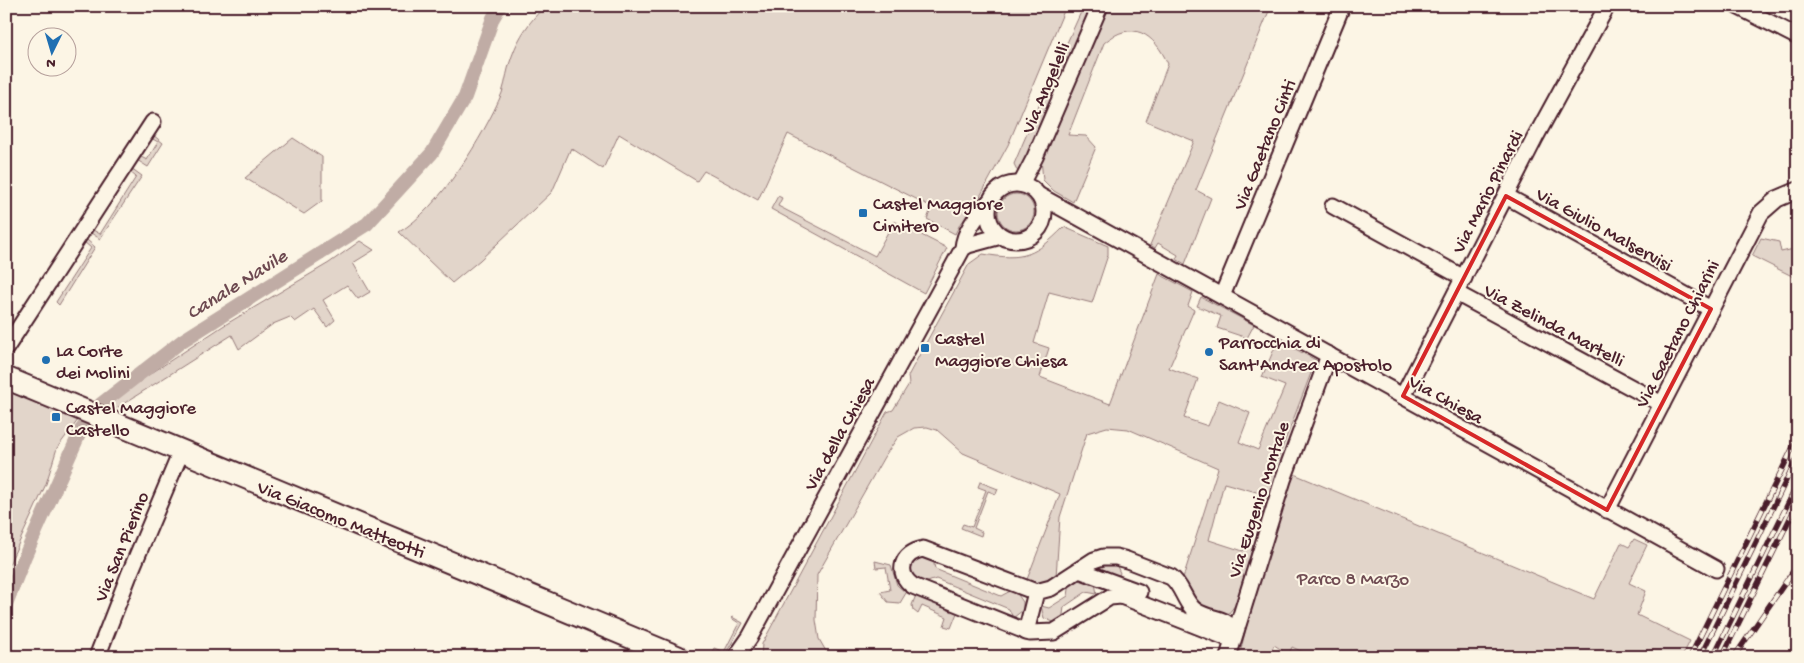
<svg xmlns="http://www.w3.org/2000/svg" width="1804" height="663" viewBox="0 0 1804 663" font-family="'Gochi Hand',sans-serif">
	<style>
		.green { fill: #e2d5ca; stroke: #967a7a }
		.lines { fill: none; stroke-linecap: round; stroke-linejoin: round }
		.canal { stroke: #c0aca5; stroke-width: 14 }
		.street-casing { stroke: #4a1f2b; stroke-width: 19 }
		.secondary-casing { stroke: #4a1f2b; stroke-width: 25 }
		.street { stroke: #fcf5e5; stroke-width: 15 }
		.secondary { stroke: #fcf5e5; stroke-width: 21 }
		.rail-casing { stroke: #4a1f2b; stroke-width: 5.5 }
		.rail { stroke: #fcf5e5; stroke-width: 4; stroke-dasharray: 11; stroke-linecap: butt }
		.marked { fill: none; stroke: #d62828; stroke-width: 4; stroke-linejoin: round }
		.poi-dot { fill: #1f6fb2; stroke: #fcf5e5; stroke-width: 2 }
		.labels { text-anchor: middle; stroke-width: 4; stroke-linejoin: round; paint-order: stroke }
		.street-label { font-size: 19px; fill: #4a1f2b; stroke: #fcf5e5 }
		.poi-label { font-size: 19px; fill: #4a1f2b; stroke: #fcf5e5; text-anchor: start }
		.park-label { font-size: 19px; fill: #704c53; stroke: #fcf5e5 }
		.water-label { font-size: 20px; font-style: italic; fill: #6d4950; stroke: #fcf5e5 }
	</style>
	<rect width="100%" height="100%" fill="#fcf5e5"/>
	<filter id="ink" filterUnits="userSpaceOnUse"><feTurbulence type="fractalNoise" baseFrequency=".02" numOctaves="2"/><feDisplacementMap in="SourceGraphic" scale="10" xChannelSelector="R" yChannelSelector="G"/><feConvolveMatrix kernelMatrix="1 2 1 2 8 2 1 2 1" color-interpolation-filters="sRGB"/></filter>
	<g filter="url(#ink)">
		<g class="green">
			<path d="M545,6H1066L1008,145L965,224L961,222L955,234L927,219L932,207L788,134L758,200L704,171L697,181L619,134L603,169L571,148L552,192L480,260L452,283L399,232C439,209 484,136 502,93C506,81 507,68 512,56C519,36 530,21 545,6Z"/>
			<polygon points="1088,6 1091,6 1019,174 1014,164 1052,75 1056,76 1060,67 1057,65 1081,12"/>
			<path d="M1108,6H1271L1196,190L1211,198L1185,264L1176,259L1178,255L1158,243L1155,248L1150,245L1194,141L1146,121L1168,64C1154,33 1132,19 1104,43L1068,135L1086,136L1096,147L1073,202L1054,191L1043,180L1041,159Z"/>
			<polygon points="153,135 163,143 148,167 137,160 139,156 147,160 158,142 151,138"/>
			<polygon points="293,138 322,157 322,201 304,214 245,178"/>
			<polygon points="131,168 142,176 100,239 91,233 93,230 100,234 136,177 129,171"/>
			<circle cx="1016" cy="212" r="18"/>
			<polygon points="778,196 782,198 778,206 875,256 894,221 947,248 924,293 771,209"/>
			<path d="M1064,227L1108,246V255L1092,303L1049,292L1034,343L1049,348L1040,377L1110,404L1159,274L1193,292L1188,306L1194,310L1169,368L1198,379L1184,418L1208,426L1219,400L1250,413L1239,442L1258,450L1285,386L1262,377L1278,340L1316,360L1275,467L1277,470L1257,529L1251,527L1260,493L1224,483L1209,540L1243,551L1246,544L1253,546L1237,603L1228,614L1201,609L1182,581L1218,468L1128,429L1107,427L1087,433L1060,517L1056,577L1043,584L1026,582L1060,494L963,453L937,430L927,427L914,428L898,437L884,457L817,575L816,620L819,639L827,653L836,657H761L762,644L887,412L893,410L909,384L908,376L969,264L983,254C1024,261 1035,256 1064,227Z"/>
			<polygon points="1761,238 1779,242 1781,252 1798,248 1798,279 1752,256"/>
			<polygon points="87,240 95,247 59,305 56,302 91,248 84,242"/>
			<polygon points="360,241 374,250 353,263 370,292 358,299 347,285 323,300 335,320 327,327 314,309 295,322 290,317 273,324 239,349 232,335 112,411 112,399 223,326 329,263"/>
			<polygon points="1201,297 1254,325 1247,338 1217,328 1221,316 1197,306"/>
			<polygon points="6,379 84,412 57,448 46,484 6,571"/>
			<polygon points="1294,474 1594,599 1621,543 1629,547 1634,539 1647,545 1629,583 1646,591 1637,615 1690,641 1682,657 1343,657 1331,652 1329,657 1306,657 1307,654 1292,647 1288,656 1281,654 1282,650 1274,645 1269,657 1239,657 1251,608"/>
			<polygon points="980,482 998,489 996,494 988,491 974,528 982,532 981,536 961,528 963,524 972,527 986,490 978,487"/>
			<path d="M918,556L936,559L934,564L935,569L1001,596L1014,589L1023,602V610L1013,618L1009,609L936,579L922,584L912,579C909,568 911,564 918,556Z"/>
			<polygon points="875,561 891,565 897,585 906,593 900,603 888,602 880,592 890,590 886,567 876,568"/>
			<polygon points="1115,562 1120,573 1117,579 1094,571 1096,564"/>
			<polygon points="1079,577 1095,583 1097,594 1086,592 1064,607 1062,622 1058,624 1044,618 1041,606 1049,608 1068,596 1070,582"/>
			<polygon points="916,595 957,613 951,628 944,626 947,617 922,606 918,614 913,610 912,605"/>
			<polygon points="732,617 743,623 724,657 710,656 714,648 724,652 739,623 731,618"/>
		</g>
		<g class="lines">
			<polyline class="canal" points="6,604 25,556 81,430 101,404 182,341 367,224 432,153 465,97 493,18 500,6"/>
			<defs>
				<g id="street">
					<polyline points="1737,6 1798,37"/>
					<circle cx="1016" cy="212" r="28"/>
					<polyline points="1021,184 1035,157 1100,6"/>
					<polyline points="1040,196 1716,569"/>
					<polyline points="1506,196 1711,309"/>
					<polyline points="1333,206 1464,278"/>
					<path d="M963,248C964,231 978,215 989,202"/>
					<polyline points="1456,293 1662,404"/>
					<polyline points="1222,296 1342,6"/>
					<polyline points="6,348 153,122"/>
					<polyline points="1403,396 1535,138 1607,6"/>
					<polyline points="1607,510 1761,213 1777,199 1798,190"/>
					<path d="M923,549L1036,592L1051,588L1094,560L1103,557H1116L1127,560L1171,577C1183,586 1184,603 1196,611C1211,621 1226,615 1235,633L1225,637L1121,596L1110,597L1054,632L1030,633L913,586C895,573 902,553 923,549Z"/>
					<polyline points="1079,570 1139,592"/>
					<polyline points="1026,632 1036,592"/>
					<polyline points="97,657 129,575 181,452"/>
					<polyline points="736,657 750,637 963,248 968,245 1001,236"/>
					<polyline points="1228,657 1283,480 1329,355"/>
				</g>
				<polyline id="secondary" points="6,378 678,657"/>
			</defs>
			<use href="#street" class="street-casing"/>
			<use href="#secondary" class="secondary-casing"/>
			<use href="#street" class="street"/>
			<use href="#secondary" class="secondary"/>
			<defs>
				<g id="rail">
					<polyline points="1690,657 1798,437"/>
					<polyline points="1700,657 1798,456"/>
					<polyline points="1713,657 1798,483"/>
					<polyline points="1722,657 1798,502"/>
					<polyline points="1734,657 1798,564"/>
				</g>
			</defs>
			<use href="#rail" class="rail-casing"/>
			<use href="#rail" class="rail"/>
		</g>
	</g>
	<path class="marked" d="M1506,196L1711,309L1607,510L1403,396Z"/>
	<g class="poi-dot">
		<rect x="858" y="208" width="10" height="10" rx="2.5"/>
		<rect x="920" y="343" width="10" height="10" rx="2.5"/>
		<circle cx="1209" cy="352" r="5"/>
		<circle cx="46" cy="360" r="5"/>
		<rect x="51" y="412" width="10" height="10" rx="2.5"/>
	</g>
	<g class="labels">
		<g class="street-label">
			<text transform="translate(1044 87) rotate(-67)" y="7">Via Angelelli</text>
			<text transform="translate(1263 144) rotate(-68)" y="7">Via Gaetano Cinti</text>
			<text transform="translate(1486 191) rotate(-63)" y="7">Via Mario Pinardi</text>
			<text transform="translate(1605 228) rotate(29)" y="7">Via Giulio Malservisi</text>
			<text transform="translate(1555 324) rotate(28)" y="7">Via Zelinda Martelli</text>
			<text transform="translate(1676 333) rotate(-63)" y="7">Via Gaetano Chiarini</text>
			<text transform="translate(1447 398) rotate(29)" y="7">Via Chiesa</text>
			<text transform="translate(838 433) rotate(-61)" y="7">Via della Chiesa</text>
			<text transform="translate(1257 499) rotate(-72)" y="7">Via Eugenio Montale</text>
			<text transform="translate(342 518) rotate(22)" y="7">Via Giacomo Matteotti</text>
			<text transform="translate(120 546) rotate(-68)" y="7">Via San Pierino</text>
		</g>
		<g class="poi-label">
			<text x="873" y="209">Castel Maggiore<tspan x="873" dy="22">Cimitero</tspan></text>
			<text x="935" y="344">Castel<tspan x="935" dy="22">Maggiore Chiesa</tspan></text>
			<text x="1219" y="348">Parrocchia di<tspan x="1219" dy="22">Sant'Andrea Apostolo</tspan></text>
			<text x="56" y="356">La Corte<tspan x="56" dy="22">dei Molini</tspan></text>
			<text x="66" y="413">Castel Maggiore<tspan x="66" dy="22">Castello</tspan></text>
		</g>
		<g class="park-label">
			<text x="1353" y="584">Parco 8 Marzo</text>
		</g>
		<g class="water-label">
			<text transform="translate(236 283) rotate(-32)" y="7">Canale Navile</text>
		</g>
	</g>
	<rect width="1804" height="663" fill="none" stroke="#fcf5e5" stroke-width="25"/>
	<rect x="12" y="12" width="1779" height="638" fill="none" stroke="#4a1f2b" stroke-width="2" filter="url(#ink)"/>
	<g transform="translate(52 52) rotate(185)"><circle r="24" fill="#fcf5e5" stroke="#b59f9b"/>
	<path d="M0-4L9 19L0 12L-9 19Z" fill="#1f6fb2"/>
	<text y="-8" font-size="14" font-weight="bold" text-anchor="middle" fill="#4a1f2b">N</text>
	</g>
</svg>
